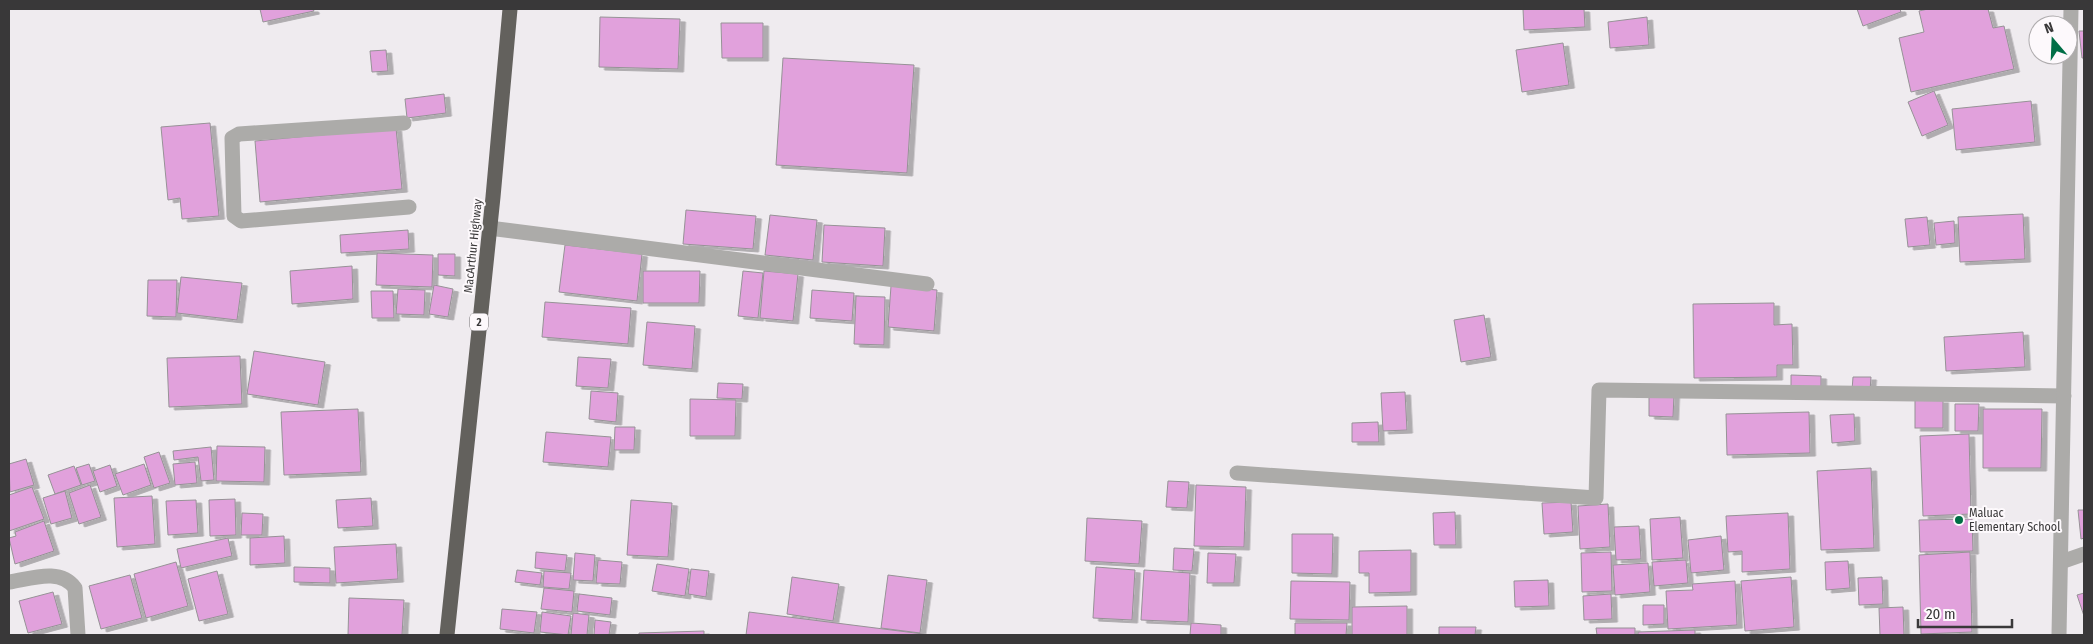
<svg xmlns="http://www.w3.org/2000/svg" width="2093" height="644" viewBox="0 0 2093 644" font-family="'Fira Sans Condensed',sans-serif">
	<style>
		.building { fill: #e1a1dc; stroke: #969296; filter: url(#shadow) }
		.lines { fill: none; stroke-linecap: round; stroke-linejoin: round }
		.minor { stroke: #acaba9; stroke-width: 15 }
		.highway { stroke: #63615d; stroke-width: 15 }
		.poi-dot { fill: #006e46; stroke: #fdf9fc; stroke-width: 2 }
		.labels { text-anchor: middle; stroke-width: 4; stroke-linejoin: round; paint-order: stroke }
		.shield { fill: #fdf9fc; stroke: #747274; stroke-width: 1 }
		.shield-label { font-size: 11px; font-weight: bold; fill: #393839 }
		.street-label { font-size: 12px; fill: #393839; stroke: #fdf9fc }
		.poi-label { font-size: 12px; fill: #393839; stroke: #fdf9fc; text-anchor: start }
	</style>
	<defs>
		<filter id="shadow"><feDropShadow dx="5.5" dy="3" stdDeviation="0" flood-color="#0004"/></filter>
	</defs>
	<rect width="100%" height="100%" fill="#efebef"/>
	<g class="building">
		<polygon points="260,9 313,9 314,11 263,22"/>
		<polygon points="1523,9 1584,9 1585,27 1524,30"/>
		<polygon points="1857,9 1900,9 1901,12 1863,26"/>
		<polygon points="1928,9 1988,9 1993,28 2004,26 2014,69 1911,92 1899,38 1924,32 1919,11"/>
		<polygon points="600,17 680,19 678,69 599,67"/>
		<polygon points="1647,17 1649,45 1610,48 1608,22"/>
		<polygon points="721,23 763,23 763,58 722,58"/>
		<polygon points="2079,31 2084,31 2084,58 2082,58"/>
		<polygon points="1563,43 1569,85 1522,92 1516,50"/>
		<polygon points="386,50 388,71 372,72 370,51"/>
		<polygon points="783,58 914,65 907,173 776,165"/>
		<polygon points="1934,91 1948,125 1922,136 1908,102"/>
		<polygon points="444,94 446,113 407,118 405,99"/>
		<polygon points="2031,101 2035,142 1956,150 1952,109"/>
		<polygon points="210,123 219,216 182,219 180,198 168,200 161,127"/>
		<polygon points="396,128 402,189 260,202 255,141"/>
		<polygon points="686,210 756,216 753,249 683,244"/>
		<polygon points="2023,214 2025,259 1960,262 1958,217"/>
		<polygon points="770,215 817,220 813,260 765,255"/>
		<polygon points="1927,217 1930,245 1908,247 1905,219"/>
		<polygon points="1954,221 1955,243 1936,245 1934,223"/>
		<polygon points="824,225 885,228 883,266 822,262"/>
		<polygon points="408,230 409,249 341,253 340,235"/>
		<polygon points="565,245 642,254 637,301 559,292"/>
		<polygon points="377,253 433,255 432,287 376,285"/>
		<polygon points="438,254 455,254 455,276 438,275"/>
		<polygon points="352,266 353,299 292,304 290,271"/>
		<polygon points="643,271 700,271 699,303 643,303"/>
		<polygon points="743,271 763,273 758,318 738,316"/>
		<polygon points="764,271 798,274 793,321 760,318"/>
		<polygon points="181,277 242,283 237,320 177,313"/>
		<polygon points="148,280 177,280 176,317 147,316"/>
		<polygon points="434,285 453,289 448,317 429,314"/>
		<polygon points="891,286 937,290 934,331 888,327"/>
		<polygon points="398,289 425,290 424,315 396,314"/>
		<polygon points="812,290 854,293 852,321 810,318"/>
		<polygon points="371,291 393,291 394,318 372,318"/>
		<polygon points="856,296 885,297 884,345 854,344"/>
		<polygon points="545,302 631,308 628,344 542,337"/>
		<polygon points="1774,303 1774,325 1792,324 1793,365 1777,365 1777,377 1694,378 1693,304"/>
		<polygon points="1484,315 1491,357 1461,362 1454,320"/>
		<polygon points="647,322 695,326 692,369 643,365"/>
		<polygon points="2023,332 2025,367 1946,371 1944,337"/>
		<polygon points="254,351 325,362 318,405 247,394"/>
		<polygon points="240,356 242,404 169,407 167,358"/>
		<polygon points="578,357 611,359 608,388 576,386"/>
		<polygon points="1791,375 1821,376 1821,390 1791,389"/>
		<polygon points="1853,377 1871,377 1870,391 1852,390"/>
		<polygon points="718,383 743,384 742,399 717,398"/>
		<polygon points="591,391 618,393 616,422 589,419"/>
		<polygon points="1405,392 1407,430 1383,431 1381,393"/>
		<polygon points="1649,395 1674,395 1673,417 1649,416"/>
		<polygon points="690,399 736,400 735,436 690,436"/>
		<rect x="1915" y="400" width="28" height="28"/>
		<polygon points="1955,404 1979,404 1978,431 1955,431"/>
		<polygon points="358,409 361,472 284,475 281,412"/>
		<polygon points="1983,409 2042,409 2041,468 1983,468"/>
		<polygon points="1809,412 1810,453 1727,455 1726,414"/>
		<polygon points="1854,414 1855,441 1832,443 1830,415"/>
		<polygon points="1378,422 1379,442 1352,442 1352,423"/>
		<polygon points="615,427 635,427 634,450 614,450"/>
		<polygon points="546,432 611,437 608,467 543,462"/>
		<polygon points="1969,434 1971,514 1923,516 1920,436"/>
		<polygon points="217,446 265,447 264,482 216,481"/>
		<polygon points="211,447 214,480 201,481 198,457 174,460 173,451"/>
		<polygon points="159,452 170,483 154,488 144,457"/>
		<polygon points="26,459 34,485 10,492 9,464"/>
		<polygon points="195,462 197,483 175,485 173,464"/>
		<polygon points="89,464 95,481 82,485 76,468"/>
		<polygon points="144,464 151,485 123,495 115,474"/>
		<polygon points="110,465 117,486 100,492 93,471"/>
		<polygon points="74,466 81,485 55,494 48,475"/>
		<polygon points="1871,468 1874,548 1821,550 1817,471"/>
		<polygon points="1168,481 1189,482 1187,508 1166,507"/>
		<polygon points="90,485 101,517 79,524 69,493"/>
		<polygon points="1196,485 1246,487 1244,547 1194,546"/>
		<polygon points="32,487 44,519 9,531 9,495"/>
		<polygon points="65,491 72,518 51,524 43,498"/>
		<polygon points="152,496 155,544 117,547 114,498"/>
		<polygon points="371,498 373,526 338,528 336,500"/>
		<polygon points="235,499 236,535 210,536 209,500"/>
		<polygon points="196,500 198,533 168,535 166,501"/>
		<polygon points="631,500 672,503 668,557 627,555"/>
		<polygon points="1571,502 1573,532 1544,534 1542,503"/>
		<polygon points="1608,504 1610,547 1580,549 1578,506"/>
		<polygon points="2078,510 2084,510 2084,538 2081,539"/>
		<polygon points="1455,512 1456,545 1434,545 1433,513"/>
		<polygon points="242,513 263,514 262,535 241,535"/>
		<polygon points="1788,513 1790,569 1742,572 1742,551 1728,552 1726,516"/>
		<polygon points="1680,517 1683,558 1652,560 1650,519"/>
		<polygon points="1087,518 1142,521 1139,564 1085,561"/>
		<polygon points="1972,519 1973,551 1920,552 1919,520"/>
		<polygon points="44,521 54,551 15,564 9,538 16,536 15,532"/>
		<polygon points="1639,526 1641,559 1616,560 1614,527"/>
		<polygon points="1292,534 1333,534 1332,574 1292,573"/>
		<polygon points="284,536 285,563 250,565 250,538"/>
		<polygon points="1721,536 1724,570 1691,573 1688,540"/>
		<polygon points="228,538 232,556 181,568 177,549"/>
		<polygon points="396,544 398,579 336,583 334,547"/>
		<polygon points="1174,548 1194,549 1192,571 1173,570"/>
		<polygon points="1411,550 1411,592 1369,593 1369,573 1359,573 1359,551"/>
		<polygon points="536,552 567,555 565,571 535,568"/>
		<polygon points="1611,552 1612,591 1582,592 1581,553"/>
		<polygon points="1970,552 1972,632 1921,634 1919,555"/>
		<polygon points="575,553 595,555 593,581 573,580"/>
		<polygon points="1208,553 1236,554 1234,583 1207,583"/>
		<polygon points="598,560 622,562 620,584 596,583"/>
		<polygon points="1686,560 1688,583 1654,586 1652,562"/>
		<polygon points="1848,561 1850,588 1826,590 1825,562"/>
		<polygon points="176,562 188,606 146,618 134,574"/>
		<polygon points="1648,563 1650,592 1615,595 1613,565"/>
		<polygon points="657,564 689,569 685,596 652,591"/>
		<polygon points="294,567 330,568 330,583 294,582"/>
		<polygon points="1096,567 1135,570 1132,620 1093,618"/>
		<polygon points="691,569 709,571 706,597 688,594"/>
		<polygon points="517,570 542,573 540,585 515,582"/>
		<polygon points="1144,570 1190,573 1188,622 1141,620"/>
		<polygon points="217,571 228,614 199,621 188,579"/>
		<polygon points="544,571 571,573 569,589 543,587"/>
		<polygon points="130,575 142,618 101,629 89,586"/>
		<polygon points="888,575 927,580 920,633 881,628"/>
		<polygon points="792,577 839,584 833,621 787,614"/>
		<polygon points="1791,577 1794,627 1745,631 1741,581"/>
		<polygon points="1882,577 1883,604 1859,605 1858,578"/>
		<polygon points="1548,580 1549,606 1515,607 1514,581"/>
		<polygon points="1291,581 1350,582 1349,620 1290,619"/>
		<polygon points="1735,581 1737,625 1668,629 1666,591 1693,590 1692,584"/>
		<polygon points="544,588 574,591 572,612 541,609"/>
		<polygon points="53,592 62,624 28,633 19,601"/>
		<polygon points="2084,593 2084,616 2077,595"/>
		<polygon points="579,594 612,598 610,615 577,611"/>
		<polygon points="1611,594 1612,619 1584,620 1583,596"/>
		<polygon points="349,598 404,600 402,635 348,635"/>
		<polygon points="1643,605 1664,605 1664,624 1643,625"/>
		<polygon points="1407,606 1407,635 1352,635 1352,607"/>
		<polygon points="1903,607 1904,635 1880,635 1879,608"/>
		<polygon points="502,609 537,612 534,633 500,629"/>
		<polygon points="542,612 571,616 568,635 540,632"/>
		<polygon points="749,612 931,635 746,635"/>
		<polygon points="573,613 589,615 587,635 571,635"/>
		<polygon points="595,620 611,622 609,635 594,635"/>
		<polygon points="1191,623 1221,625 1221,635 1190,635"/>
		<polygon points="1295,623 1347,623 1346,635 1295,635"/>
		<polygon points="1439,627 1476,627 1475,635 1439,635"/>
		<polygon points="1596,628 1635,628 1635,635 1597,635"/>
		<polygon points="1695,630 1695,635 1638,635 1638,632"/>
		<polygon points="704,631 704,635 639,635 639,633"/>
	</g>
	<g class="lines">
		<g class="minor">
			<polyline points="404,123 239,134 232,138 234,216 241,221 409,207"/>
			<polyline points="489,228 927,284"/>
			<polyline points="1237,473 1596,498 1599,390 2064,396"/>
			<polyline points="2061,562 2084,554"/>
			<path d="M9,582C30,579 60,567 75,588L78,635"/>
			<polyline points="2059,635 2071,9"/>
		</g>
		<polyline class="highway" points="447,635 493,197 510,9"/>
	</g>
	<circle class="poi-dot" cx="1959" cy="520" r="5"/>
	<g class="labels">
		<rect class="shield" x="470" y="313.5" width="18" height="17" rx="4"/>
		<g class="shield-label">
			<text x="479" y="326">2</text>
		</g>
		<g class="street-label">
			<text transform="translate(473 246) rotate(-84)" y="4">MacArthur Highway</text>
		</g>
		<g class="poi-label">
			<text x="1969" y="517">Maluac<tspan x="1969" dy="14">Elementary School</tspan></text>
		</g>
	</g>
	<rect width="2093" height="644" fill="none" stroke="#393839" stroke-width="20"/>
	<g transform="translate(2053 40) rotate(341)"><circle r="24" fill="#fdf9fc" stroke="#afacae"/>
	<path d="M0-4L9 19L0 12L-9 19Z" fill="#006e46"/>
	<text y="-8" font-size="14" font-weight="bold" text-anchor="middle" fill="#393839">N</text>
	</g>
	<path d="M1918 619v8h94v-8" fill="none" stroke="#393839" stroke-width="2.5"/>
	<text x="1926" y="619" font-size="15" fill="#393839" stroke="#fdf9fc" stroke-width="4" paint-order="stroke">20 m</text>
</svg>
